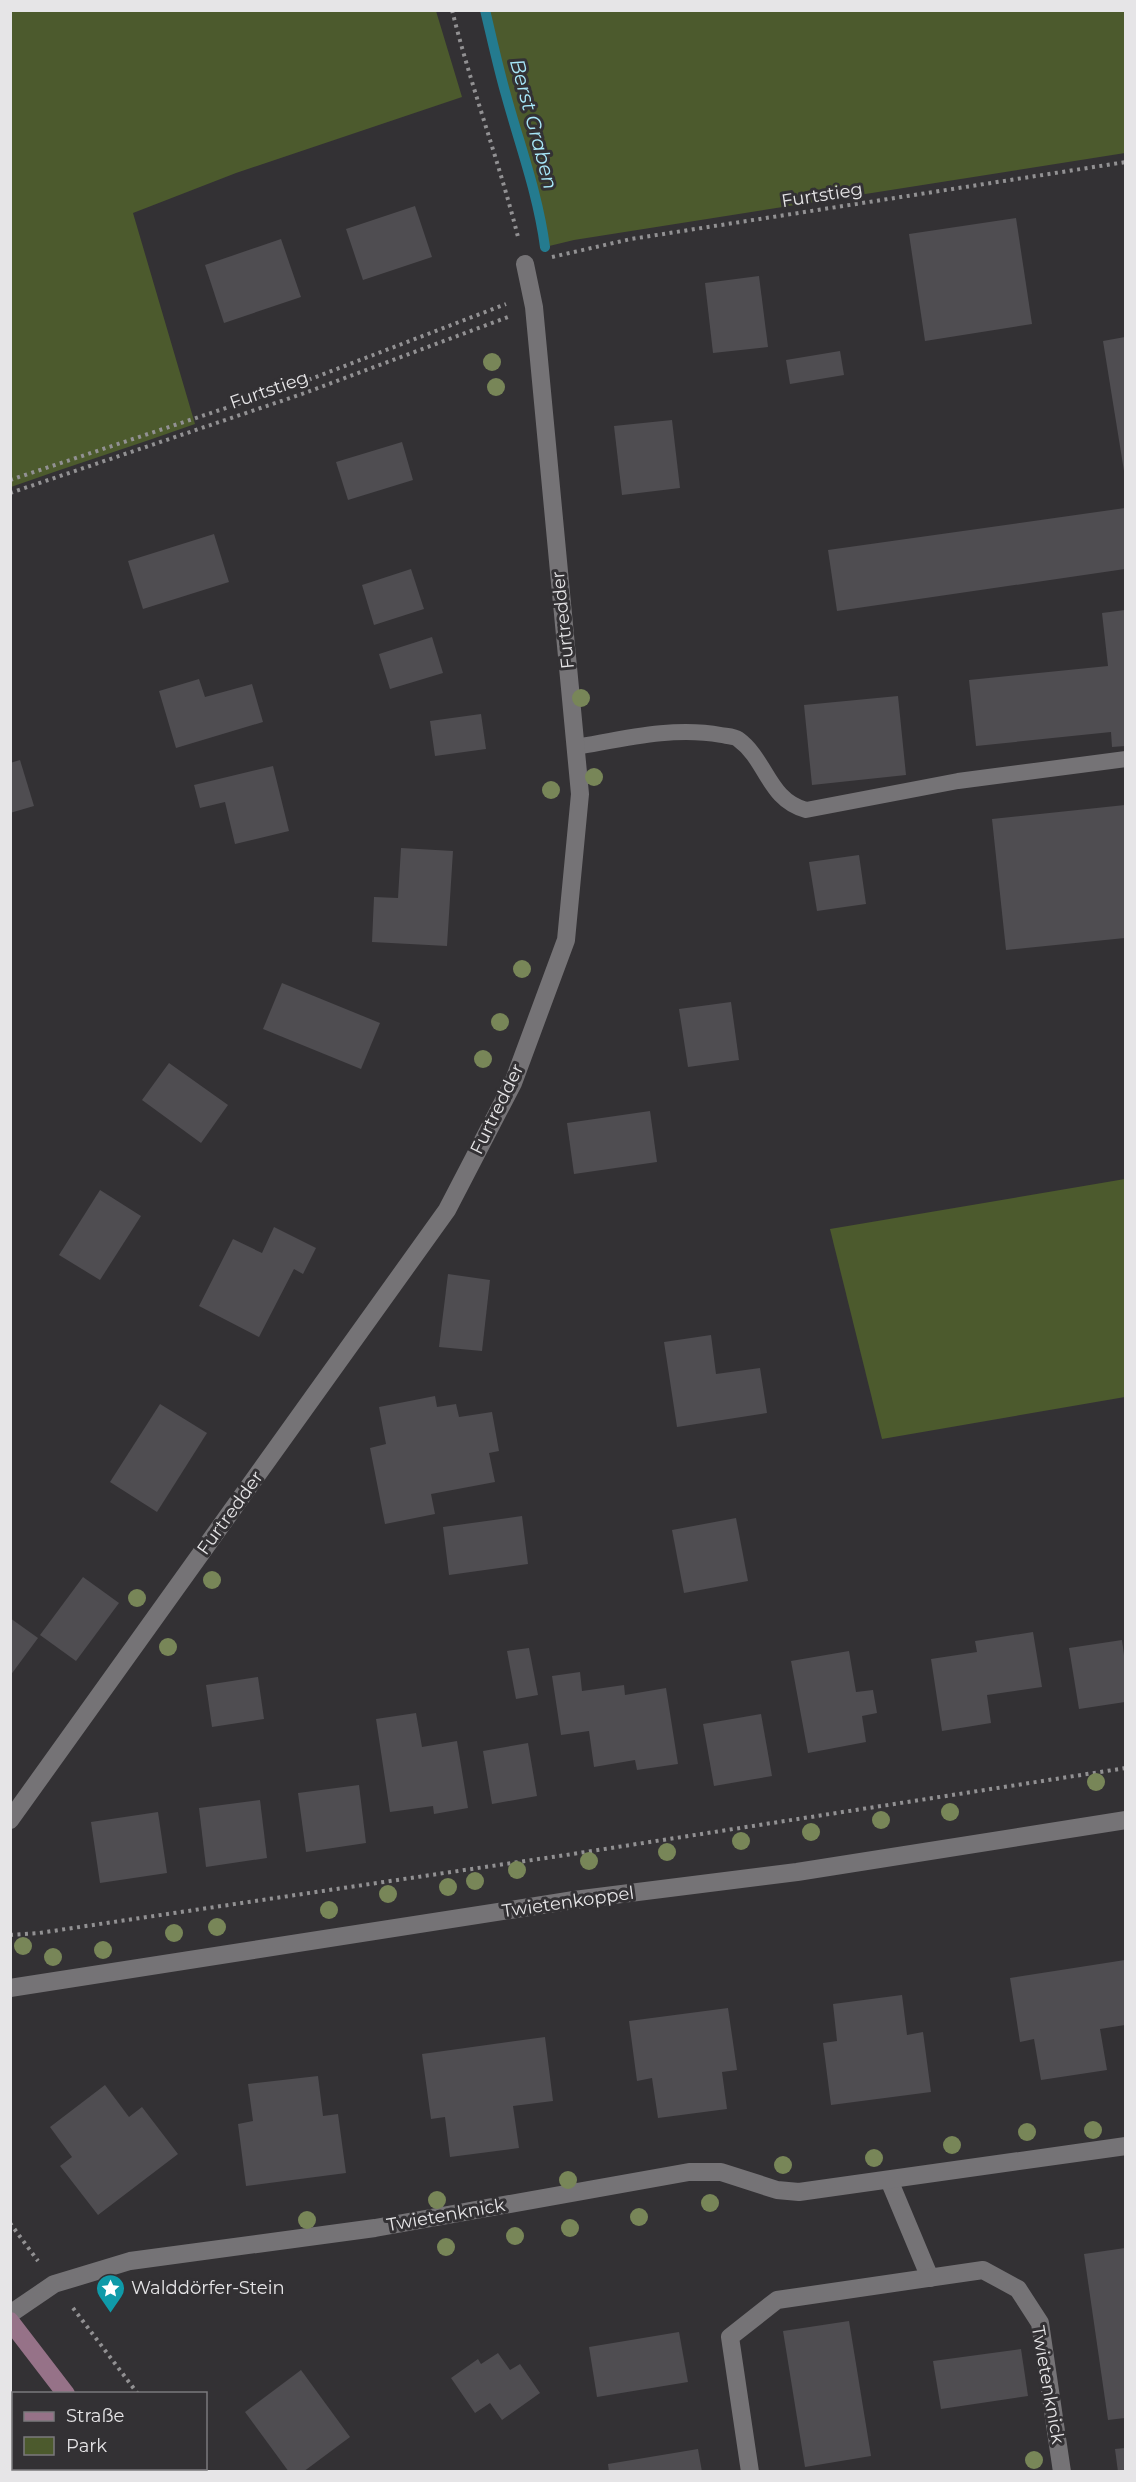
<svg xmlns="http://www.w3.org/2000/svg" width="1136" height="2482" viewBox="0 0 1136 2482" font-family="Montserrat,sans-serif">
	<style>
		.green { fill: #4c5a2d }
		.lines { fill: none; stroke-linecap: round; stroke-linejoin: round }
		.stream { stroke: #247b8f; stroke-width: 10 }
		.building { fill: #4f4d51 }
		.path { stroke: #929193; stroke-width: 4; stroke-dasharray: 3 4.5; stroke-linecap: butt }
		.lane { stroke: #757376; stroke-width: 16 }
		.street { stroke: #757376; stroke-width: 18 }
		.secondary { stroke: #967288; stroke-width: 18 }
		.tree { fill: #788658 }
		.labels { text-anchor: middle; stroke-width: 6; stroke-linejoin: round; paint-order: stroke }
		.street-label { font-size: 18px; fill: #e6e5e7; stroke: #333134 }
		.poi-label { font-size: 18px; fill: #e6e5e7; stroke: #333134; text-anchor: start }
		.water-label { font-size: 20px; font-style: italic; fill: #a7e7f9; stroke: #333134 }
	</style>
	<rect width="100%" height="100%" fill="#333134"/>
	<g class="green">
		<path d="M11,10L436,11L462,97L236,173L133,213L195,424C134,446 72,465 11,487Z"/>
		<path d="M485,11H1125V153L574,240L545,247C538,194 520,146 506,95C498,67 492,39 485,11Z"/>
		<polygon points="1125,1179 1125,1397 882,1439 830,1229"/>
	</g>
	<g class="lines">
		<path class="stream" d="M485,10C492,39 498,67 506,95C520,146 538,194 545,247"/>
	</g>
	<g class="building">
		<polygon points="415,206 432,257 363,280 346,229"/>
		<polygon points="1016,218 1032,324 925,341 909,234"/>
		<polygon points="281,239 301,297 224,323 205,265"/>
		<polygon points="759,276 768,347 713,353 705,283"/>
		<polygon points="1125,337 1125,471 1124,471 1103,341"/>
		<polygon points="840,351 844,375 790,384 786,360"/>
		<polygon points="672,420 680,488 622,495 614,426"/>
		<polygon points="402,442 413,480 348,500 336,462"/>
		<polygon points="1125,508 1125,569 837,611 828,550"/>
		<polygon points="214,534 229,582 143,609 128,561"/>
		<polygon points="411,569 424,609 374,625 362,585"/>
		<polygon points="1125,610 1125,746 1112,747 1111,732 976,746 969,680 1108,666 1102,613"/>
		<polygon points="432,637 443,673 390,689 379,654"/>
		<polygon points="199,679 205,697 252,684 263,722 176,748 159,691"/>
		<polygon points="898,696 906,775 812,785 804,705"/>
		<polygon points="481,714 486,749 435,756 430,721"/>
		<polygon points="20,760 34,806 10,813 10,763"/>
		<polygon points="273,766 289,831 235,844 225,802 200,808 194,785"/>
		<polygon points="1125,805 1125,938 1006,950 992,819"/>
		<polygon points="401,848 453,851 447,946 372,942 374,897 398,898"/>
		<polygon points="859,855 866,904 817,911 809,862"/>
		<polygon points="282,983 380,1023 361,1069 263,1029"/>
		<polygon points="731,1002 739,1060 688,1067 679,1009"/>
		<polygon points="169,1063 228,1105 201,1143 142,1100"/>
		<polygon points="650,1111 657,1162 574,1174 567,1123"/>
		<polygon points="100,1190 141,1216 100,1280 59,1255"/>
		<polygon points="274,1227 316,1248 303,1274 294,1269 259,1337 199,1306 233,1239 262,1253"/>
		<polygon points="448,1274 490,1280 482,1351 439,1347"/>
		<polygon points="711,1335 716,1374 760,1368 767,1413 677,1427 664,1342"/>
		<polygon points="435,1396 437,1407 456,1404 459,1417 492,1412 499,1451 489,1453 495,1482 431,1494 435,1514 385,1524 370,1448 386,1444 379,1407"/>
		<polygon points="160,1404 207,1433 157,1512 110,1482"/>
		<polygon points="522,1516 528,1564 449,1575 443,1527"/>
		<polygon points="736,1518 748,1581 684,1593 672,1530"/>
		<polygon points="83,1577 119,1603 76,1661 40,1635"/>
		<polygon points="10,1618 38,1638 10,1676"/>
		<polygon points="1033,1632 1042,1687 987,1695 991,1723 942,1731 931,1659 977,1652 975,1641"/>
		<polygon points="1122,1640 1125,1663 1125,1702 1079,1709 1069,1648"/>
		<polygon points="529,1648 538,1695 516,1699 507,1651"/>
		<polygon points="849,1651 856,1692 873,1690 877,1713 862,1716 866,1742 808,1753 791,1661"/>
		<polygon points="580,1672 582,1691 624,1685 625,1695 666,1688 678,1764 637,1770 635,1760 594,1767 589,1731 561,1735 552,1676"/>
		<polygon points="258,1677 264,1719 212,1727 206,1685"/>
		<polygon points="416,1713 422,1747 457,1741 468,1808 434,1814 433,1806 390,1812 376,1719"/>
		<polygon points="761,1714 772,1776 714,1786 703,1724"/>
		<polygon points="528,1743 537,1796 492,1804 483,1751"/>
		<polygon points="359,1785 366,1843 306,1852 298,1793"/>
		<polygon points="260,1800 267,1858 206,1867 199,1808"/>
		<polygon points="158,1812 167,1873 100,1883 91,1822"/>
		<polygon points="1125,1960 1125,2025 1100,2029 1107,2070 1041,2080 1034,2039 1020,2042 1010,1978"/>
		<polygon points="902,1995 907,2035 923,2032 931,2092 831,2105 823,2043 837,2041 833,2004"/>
		<polygon points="728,2008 737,2070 722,2072 727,2109 658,2118 652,2078 637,2081 629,2021"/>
		<polygon points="545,2037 553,2101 513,2106 519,2148 450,2157 445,2117 431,2119 422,2054"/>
		<polygon points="318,2076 323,2116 338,2114 346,2173 246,2186 238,2124 253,2121 248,2084"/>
		<polygon points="105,2085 129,2117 142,2107 178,2154 98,2215 60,2166 72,2157 50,2127"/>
		<polygon points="1125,2248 1125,2418 1108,2420 1084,2254"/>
		<polygon points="849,2321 871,2456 805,2467 783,2331"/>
		<polygon points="679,2332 688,2382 597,2397 589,2347"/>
		<polygon points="1021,2349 1028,2396 941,2409 933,2361"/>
		<polygon points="498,2353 510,2370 520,2364 540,2393 502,2420 490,2403 475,2413 451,2378 478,2359 481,2364"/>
		<polygon points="301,2370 350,2437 303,2472 289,2472 245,2412"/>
		<polygon points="10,2401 14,2407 14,2435 10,2437"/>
		<polygon points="1125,2448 1125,2472 1118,2472 1115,2449"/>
		<polygon points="698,2449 702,2472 609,2472 608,2464"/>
	</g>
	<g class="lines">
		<g class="path">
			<path d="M452,10C471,87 499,161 518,237"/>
			<polyline points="552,257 631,239 1126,162"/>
			<polyline points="10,480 295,385 506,304"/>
			<polyline points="10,493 302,394 508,317"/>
			<polyline points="10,1935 39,1933 566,1855 1126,1768"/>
			<polyline points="10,2223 38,2261"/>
			<polyline points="73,2308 138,2394"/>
			<polyline points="193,2468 195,2472"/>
		</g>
		<path class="lane" d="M576,747C623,739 673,726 721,735C726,736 734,736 738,739C767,760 768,800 806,810L958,781L1126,759"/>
		<g class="street">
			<polyline points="10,1820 447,1210 513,1083 566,940 580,794 534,307 525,264"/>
			<polyline points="10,1988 574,1900 797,1872 1126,1820"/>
			<polyline points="889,2180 930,2278"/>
			<polyline points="10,2314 54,2284 130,2261 375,2228 689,2172 721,2172 777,2190 799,2192 1126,2146"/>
			<polyline points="750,2472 730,2337 777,2300 983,2270 1018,2289 1040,2323 1062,2472"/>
		</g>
		<g class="secondary">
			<polyline points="10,2321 66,2394"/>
			<polyline points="121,2468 123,2472"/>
		</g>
	</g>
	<g class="tree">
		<circle cx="492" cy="362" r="9"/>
		<circle cx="496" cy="387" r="9"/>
		<circle cx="581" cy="698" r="9"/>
		<circle cx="594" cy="777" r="9"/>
		<circle cx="551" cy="790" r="9"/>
		<circle cx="522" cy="969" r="9"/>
		<circle cx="500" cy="1022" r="9"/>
		<circle cx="483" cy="1059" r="9"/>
		<circle cx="212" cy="1580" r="9"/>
		<circle cx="137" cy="1598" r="9"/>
		<circle cx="168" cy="1647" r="9"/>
		<circle cx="1096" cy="1782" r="9"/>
		<circle cx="950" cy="1812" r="9"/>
		<circle cx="881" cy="1820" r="9"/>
		<circle cx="811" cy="1832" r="9"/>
		<circle cx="741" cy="1841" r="9"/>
		<circle cx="667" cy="1852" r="9"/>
		<circle cx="589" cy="1861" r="9"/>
		<circle cx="517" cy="1870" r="9"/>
		<circle cx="475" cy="1881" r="9"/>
		<circle cx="448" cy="1887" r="9"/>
		<circle cx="388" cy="1894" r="9"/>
		<circle cx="329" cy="1910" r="9"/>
		<circle cx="217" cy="1927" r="9"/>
		<circle cx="174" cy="1933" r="9"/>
		<circle cx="23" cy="1946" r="9"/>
		<circle cx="103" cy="1950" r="9"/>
		<circle cx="53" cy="1957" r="9"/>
		<circle cx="1093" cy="2130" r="9"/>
		<circle cx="1027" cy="2132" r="9"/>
		<circle cx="952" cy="2145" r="9"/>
		<circle cx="874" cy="2158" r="9"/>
		<circle cx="783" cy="2165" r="9"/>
		<circle cx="568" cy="2180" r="9"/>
		<circle cx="437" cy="2200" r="9"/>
		<circle cx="710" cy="2203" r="9"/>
		<circle cx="639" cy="2217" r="9"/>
		<circle cx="307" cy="2220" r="9"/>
		<circle cx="570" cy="2228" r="9"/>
		<circle cx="515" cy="2236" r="9"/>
		<circle cx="446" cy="2247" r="9"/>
		<circle cx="1034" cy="2460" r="9"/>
	</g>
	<defs>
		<symbol id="sight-pin" viewBox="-11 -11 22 30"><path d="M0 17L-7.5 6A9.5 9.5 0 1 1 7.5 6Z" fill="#0f9aa8" stroke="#333134"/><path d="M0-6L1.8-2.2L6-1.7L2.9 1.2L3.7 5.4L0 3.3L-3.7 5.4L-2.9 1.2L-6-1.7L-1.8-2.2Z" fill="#fff"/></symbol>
	</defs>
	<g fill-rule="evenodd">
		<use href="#sight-pin" x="94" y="2272" width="33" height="45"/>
	</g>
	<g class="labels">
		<g class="street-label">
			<text transform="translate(822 195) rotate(-9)" y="6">Furtstieg</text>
			<text transform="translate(269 390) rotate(-19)" y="6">Furtstieg</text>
			<text transform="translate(563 620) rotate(-96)" y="6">Furtredder</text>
			<text transform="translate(497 1109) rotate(-64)" y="6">Furtredder</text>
			<text transform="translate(230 1513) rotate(-54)" y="6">Furtredder</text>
			<text transform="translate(568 1902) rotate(-8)" y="6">Twietenkoppel</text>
			<text transform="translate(446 2215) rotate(-10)" y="6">Twietenknick</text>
			<text transform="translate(1048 2385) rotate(80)" y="6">Twietenknick</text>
		</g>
		<g class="poi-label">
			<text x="131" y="2294">Walddörfer-Stein</text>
		</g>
		<g class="water-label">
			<text transform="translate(534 124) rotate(75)" y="7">Berst Graben</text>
		</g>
	</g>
	<rect width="1136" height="2482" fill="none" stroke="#e6e5e7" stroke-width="24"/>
	<rect x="12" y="2392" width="195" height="78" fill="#333134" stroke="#7b797c" stroke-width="1.5"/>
	<rect x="24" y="2412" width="30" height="9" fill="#967288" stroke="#7b797c" stroke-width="1.5"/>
	<text x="66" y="2422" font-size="18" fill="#e6e5e7">Straße</text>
	<rect x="24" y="2437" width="30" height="18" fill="#4c5a2d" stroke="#7b797c" stroke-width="1.5"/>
	<text x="66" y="2452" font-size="18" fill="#e6e5e7">Park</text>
</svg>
